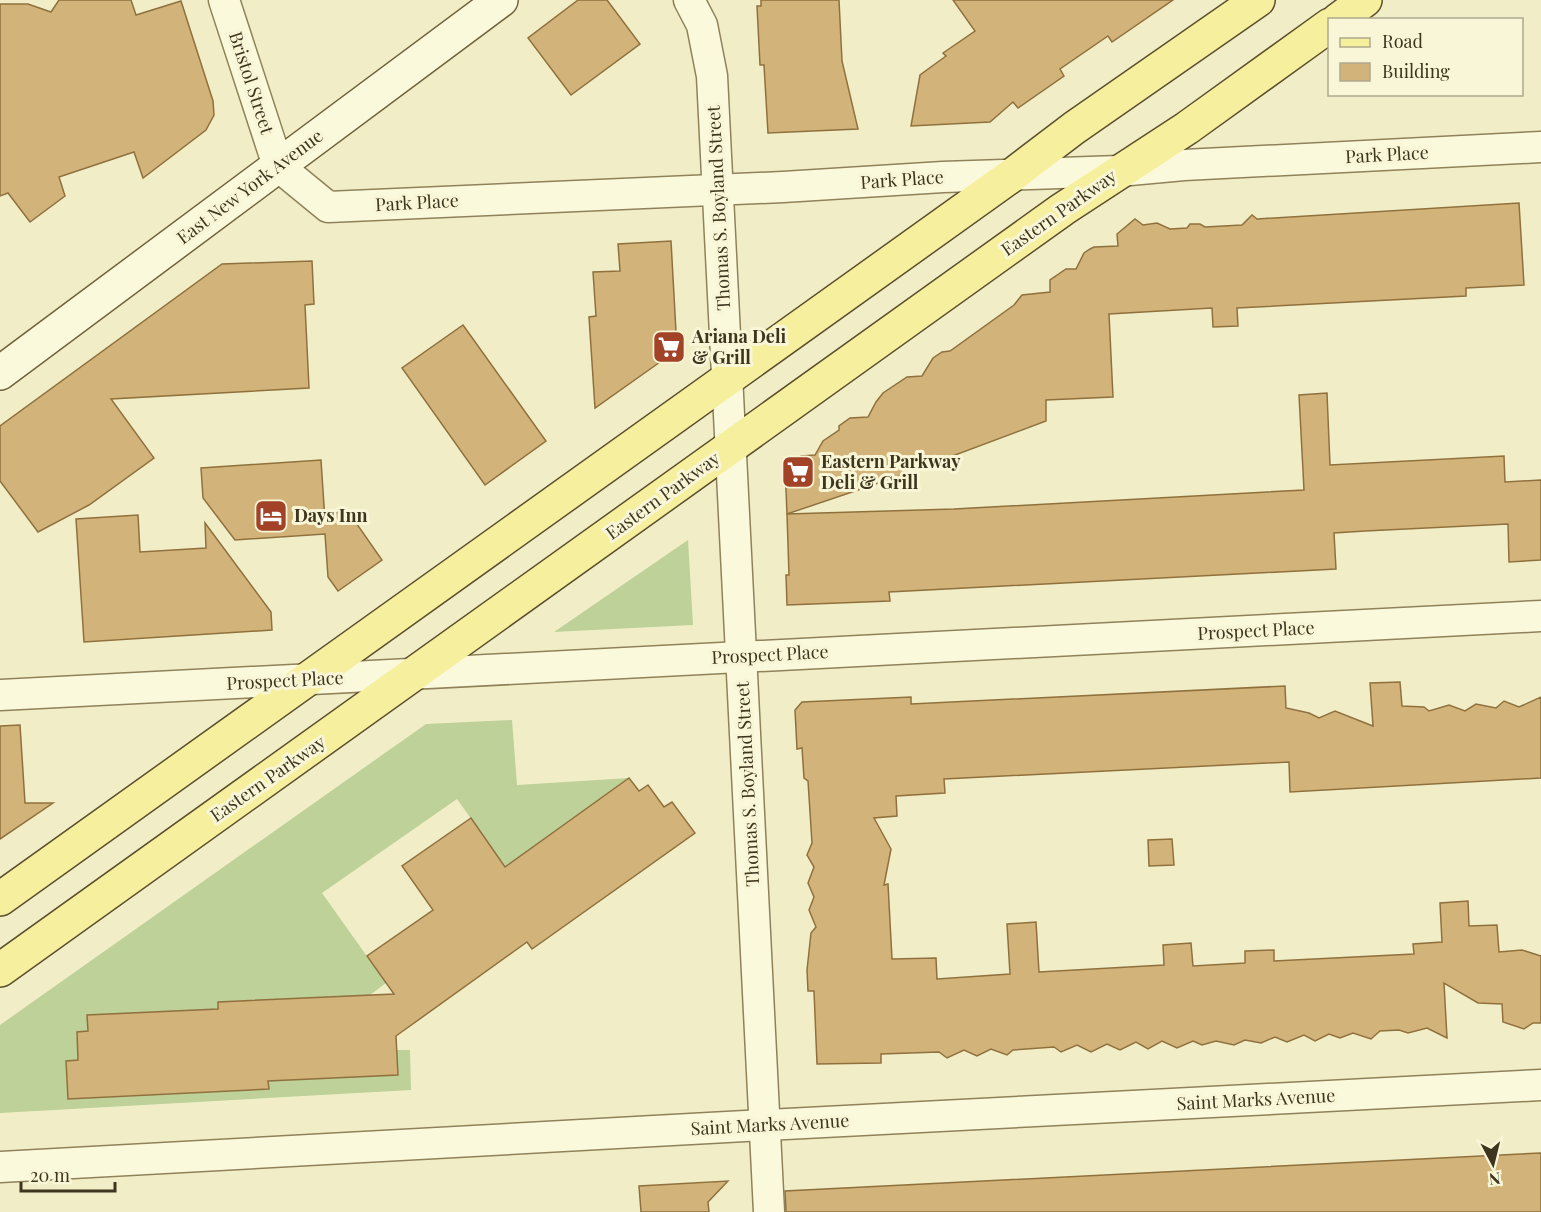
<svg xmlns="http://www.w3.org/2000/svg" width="1541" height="1212" viewBox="0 0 1541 1212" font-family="'Playfair Display',serif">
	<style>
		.grass { fill: #bdd199 }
		.building { fill: #d2b37a; stroke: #90713e; stroke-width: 1.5 }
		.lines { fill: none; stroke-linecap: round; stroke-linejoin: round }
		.street-casing { stroke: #8f825a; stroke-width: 33 }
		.secondary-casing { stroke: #71633d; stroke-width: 36 }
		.primary-casing { stroke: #5c4f2e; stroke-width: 36 }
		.street { stroke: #fbf9db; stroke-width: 30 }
		.secondary { stroke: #fbf9db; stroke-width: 33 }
		.primary { stroke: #f6ef9d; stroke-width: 33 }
		.labels { text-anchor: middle; stroke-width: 6; stroke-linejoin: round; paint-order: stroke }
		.street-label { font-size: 18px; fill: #3e351f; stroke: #f8f6d7 }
		.poi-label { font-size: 18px; font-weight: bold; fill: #3e351f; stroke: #f8f6d7; text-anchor: start }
	</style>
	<rect width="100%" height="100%" fill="#f1eec7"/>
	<g class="grass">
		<polygon points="688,540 693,625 554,632"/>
		<polygon points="512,720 517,785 629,778 512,877 501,861 498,863 496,854 457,799 322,893 386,983 370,995 219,1002 218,1009 87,1015 88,1031 77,1032 78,1060 66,1062 68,1099 269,1088 268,1081 397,1075 397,1050 410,1050 411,1090 0,1113 0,1025 426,724"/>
	</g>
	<g class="building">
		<polygon points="59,0 131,0 136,15 181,1 213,101 214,115 206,130 143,178 134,152 59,177 65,196 30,222 8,193 0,196 0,4 28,4 51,12"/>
		<polygon points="578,0 607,0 640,44 571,95 528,38"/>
		<polygon points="761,0 839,0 842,61 858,129 768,133 764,65 760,65 757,6 761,6"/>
		<polygon points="953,0 1173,0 1112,42 1108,36 1060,69 1064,76 1018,108 1013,102 990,122 911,126 920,75 946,56 943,53 975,31"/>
		<polygon points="1519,203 1524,285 1466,288 1466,296 1237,308 1238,326 1213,327 1212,308 1109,314 1113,397 1046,400 1046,421 947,458 947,460 787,514 785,466 801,456 815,455 823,441 839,430 839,426 850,418 868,417 876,402 883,393 907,377 922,376 933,358 942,352 950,351 1014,305 1022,295 1050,292 1050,280 1066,269 1076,269 1084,253 1090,249 1094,247 1118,246 1117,234 1135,219 1143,225 1157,223 1170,229 1187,228 1190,224 1200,224 1205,227 1242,225 1252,215 1257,219"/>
		<polygon points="671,241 677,350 595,408 589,317 596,316 593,272 620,271 618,244"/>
		<polygon points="312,261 314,304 305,305 309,388 111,399 154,458 89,505 38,532 0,481 0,426 222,264"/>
		<polygon points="463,325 546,441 485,485 402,368"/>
		<polygon points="1327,393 1330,465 1504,456 1505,482 1541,480 1541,560 1509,562 1508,524 1365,531 1334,533 1336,569 889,592 890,601 787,605 786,575 789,575 787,514 954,509 1304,490 1299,395"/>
		<polygon points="321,460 325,521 345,507 382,560 338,591 328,577 325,534 235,540 203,498 201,468"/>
		<polygon points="138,515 140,552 206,548 205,523 271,612 272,630 84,642 76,519"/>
		<polygon points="1400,682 1402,706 1424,707 1429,711 1449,705 1465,711 1476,704 1496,708 1504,701 1519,707 1541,697 1541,778 1290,792 1289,762 944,779 945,793 896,796 897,816 874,818 891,849 884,885 888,884 892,959 936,958 937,979 1010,974 1007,924 1036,922 1039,972 1164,965 1163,945 1191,943 1193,966 1245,963 1245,951 1274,950 1274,961 1414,954 1413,944 1442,942 1440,903 1468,901 1469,926 1497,925 1499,952 1522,950 1541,956 1541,1023 1533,1023 1524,1029 1503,1022 1502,1004 1478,1003 1444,983 1447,1038 1427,1028 1408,1033 1399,1030 1380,1031 1371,1039 1353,1033 1340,1038 1329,1034 1315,1041 1304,1035 1287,1042 1275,1037 1261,1043 1245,1040 1234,1045 1216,1041 1202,1045 1193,1041 1177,1048 1162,1041 1148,1049 1136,1042 1120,1050 1107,1044 1091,1052 1077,1045 1061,1052 1054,1047 1013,1050 1007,1055 991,1049 977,1056 964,1050 947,1058 939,1052 881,1054 881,1063 817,1064 814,991 808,991 807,970 811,933 816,927 809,910 814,897 808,883 814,867 807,855 812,843 808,781 804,778 802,748 797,749 795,710 802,702 911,697 911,704 1285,686 1286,708 1309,713 1319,718 1335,711 1373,726 1370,683"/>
		<polygon points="20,725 25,803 53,803 0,839 0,726"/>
		<polygon points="629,778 639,791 648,785 664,807 672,802 695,833 532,949 527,942 396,1036 398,1075 268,1081 269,1089 68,1099 66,1061 78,1060 77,1032 88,1031 87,1015 218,1009 218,1002 394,994 367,956 433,910 402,866 471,818 505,867"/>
		<polygon points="1172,839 1174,865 1149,866 1148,840"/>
		<polygon points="1541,1153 1541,1212 786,1212 785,1191"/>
		<polygon points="728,1181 708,1202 709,1212 641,1212 639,1186"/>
	</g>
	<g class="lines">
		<defs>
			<g id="street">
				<polyline points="224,0 278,166 328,207 783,187 943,177 1119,171 1184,165 1541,147"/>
				<polyline points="689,0 702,25 712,76 769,1212"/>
				<polyline points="0,695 1541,616"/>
				<polyline points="0,1167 727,1127 1541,1085"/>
			</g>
			<polyline id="secondary" points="0,373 501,0"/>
			<g id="primary">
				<polyline points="1338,20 1365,0"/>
				<polyline points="0,899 1011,176 1074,128 1258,0"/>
				<polyline points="0,970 1063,209 1187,128 1330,25"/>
			</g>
		</defs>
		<use href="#street" class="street-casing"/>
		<use href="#secondary" class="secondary-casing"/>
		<use href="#primary" class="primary-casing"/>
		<use href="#street" class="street"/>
		<use href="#secondary" class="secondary"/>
		<use href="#primary" class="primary"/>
	</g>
	<defs>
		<symbol id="supermarket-square" viewBox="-11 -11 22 22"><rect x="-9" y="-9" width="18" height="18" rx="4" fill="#a24226" stroke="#f8f6d7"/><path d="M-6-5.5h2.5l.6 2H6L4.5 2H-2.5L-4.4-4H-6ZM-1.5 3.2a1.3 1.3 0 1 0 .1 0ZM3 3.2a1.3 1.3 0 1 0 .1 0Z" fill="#fff"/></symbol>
		<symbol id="hotel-square" viewBox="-11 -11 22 22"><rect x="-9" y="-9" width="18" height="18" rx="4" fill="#a24226" stroke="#f8f6d7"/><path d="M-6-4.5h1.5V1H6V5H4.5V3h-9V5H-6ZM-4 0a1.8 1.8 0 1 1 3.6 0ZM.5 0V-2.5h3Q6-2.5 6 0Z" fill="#fff"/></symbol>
	</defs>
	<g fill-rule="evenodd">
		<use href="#supermarket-square" x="650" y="328" width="38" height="38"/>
		<use href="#supermarket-square" x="779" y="453" width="38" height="38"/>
		<use href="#hotel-square" x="252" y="497" width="38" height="38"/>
	</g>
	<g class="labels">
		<g class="street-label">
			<text transform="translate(251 83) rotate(72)" y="6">Bristol Street</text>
			<text transform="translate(1387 155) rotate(-3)" y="6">Park Place</text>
			<text transform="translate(902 180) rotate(-4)" y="6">Park Place</text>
			<text transform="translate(250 187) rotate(-37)" y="6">East New York Avenue</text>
			<text transform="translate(417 203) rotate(-3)" y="6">Park Place</text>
			<text transform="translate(719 208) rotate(-93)" y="6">Thomas S. Boyland Street</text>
			<text transform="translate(1059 213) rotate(-35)" y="6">Eastern Parkway</text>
			<text transform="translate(663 496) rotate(-36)" y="6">Eastern Parkway</text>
			<text transform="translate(1256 631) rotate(-3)" y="6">Prospect Place</text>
			<text transform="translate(770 655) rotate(-3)" y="6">Prospect Place</text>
			<text transform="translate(285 681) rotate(-3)" y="6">Prospect Place</text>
			<text transform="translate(268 779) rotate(-35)" y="6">Eastern Parkway</text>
			<text transform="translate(748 784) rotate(-93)" y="6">Thomas S. Boyland Street</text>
			<text transform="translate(1256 1100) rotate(-3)" y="6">Saint Marks Avenue</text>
			<text transform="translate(770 1125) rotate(-3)" y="6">Saint Marks Avenue</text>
		</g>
		<g class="poi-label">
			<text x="692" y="343">Ariana Deli<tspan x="692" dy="21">&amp; Grill</tspan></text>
			<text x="821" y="468">Eastern Parkway<tspan x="821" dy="21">Deli &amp; Grill</tspan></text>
			<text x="294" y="522">Days Inn</text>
		</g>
	</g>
	<rect x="1328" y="18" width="195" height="78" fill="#f8f6d7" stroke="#aea98d" stroke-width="1.5"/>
	<rect x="1340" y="38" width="30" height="9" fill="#f6ef9d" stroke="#aea98d" stroke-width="1.5"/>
	<text x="1382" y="48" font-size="18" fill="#3e351f">Road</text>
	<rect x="1340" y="63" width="30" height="18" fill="#d2b37a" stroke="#aea98d" stroke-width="1.5"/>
	<text x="1382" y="78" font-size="18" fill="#3e351f">Building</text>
	<g transform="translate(1493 1164) rotate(173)" stroke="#f8f6d7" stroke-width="4.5" paint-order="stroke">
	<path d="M0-4.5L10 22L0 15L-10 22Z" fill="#3e351f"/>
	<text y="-9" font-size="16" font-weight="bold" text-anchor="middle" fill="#3e351f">N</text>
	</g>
	<path d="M21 1182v9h94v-9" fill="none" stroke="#3e351f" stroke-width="3"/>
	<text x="30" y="1182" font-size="18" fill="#3e351f" stroke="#f8f6d7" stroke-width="4.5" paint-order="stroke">20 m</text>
</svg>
